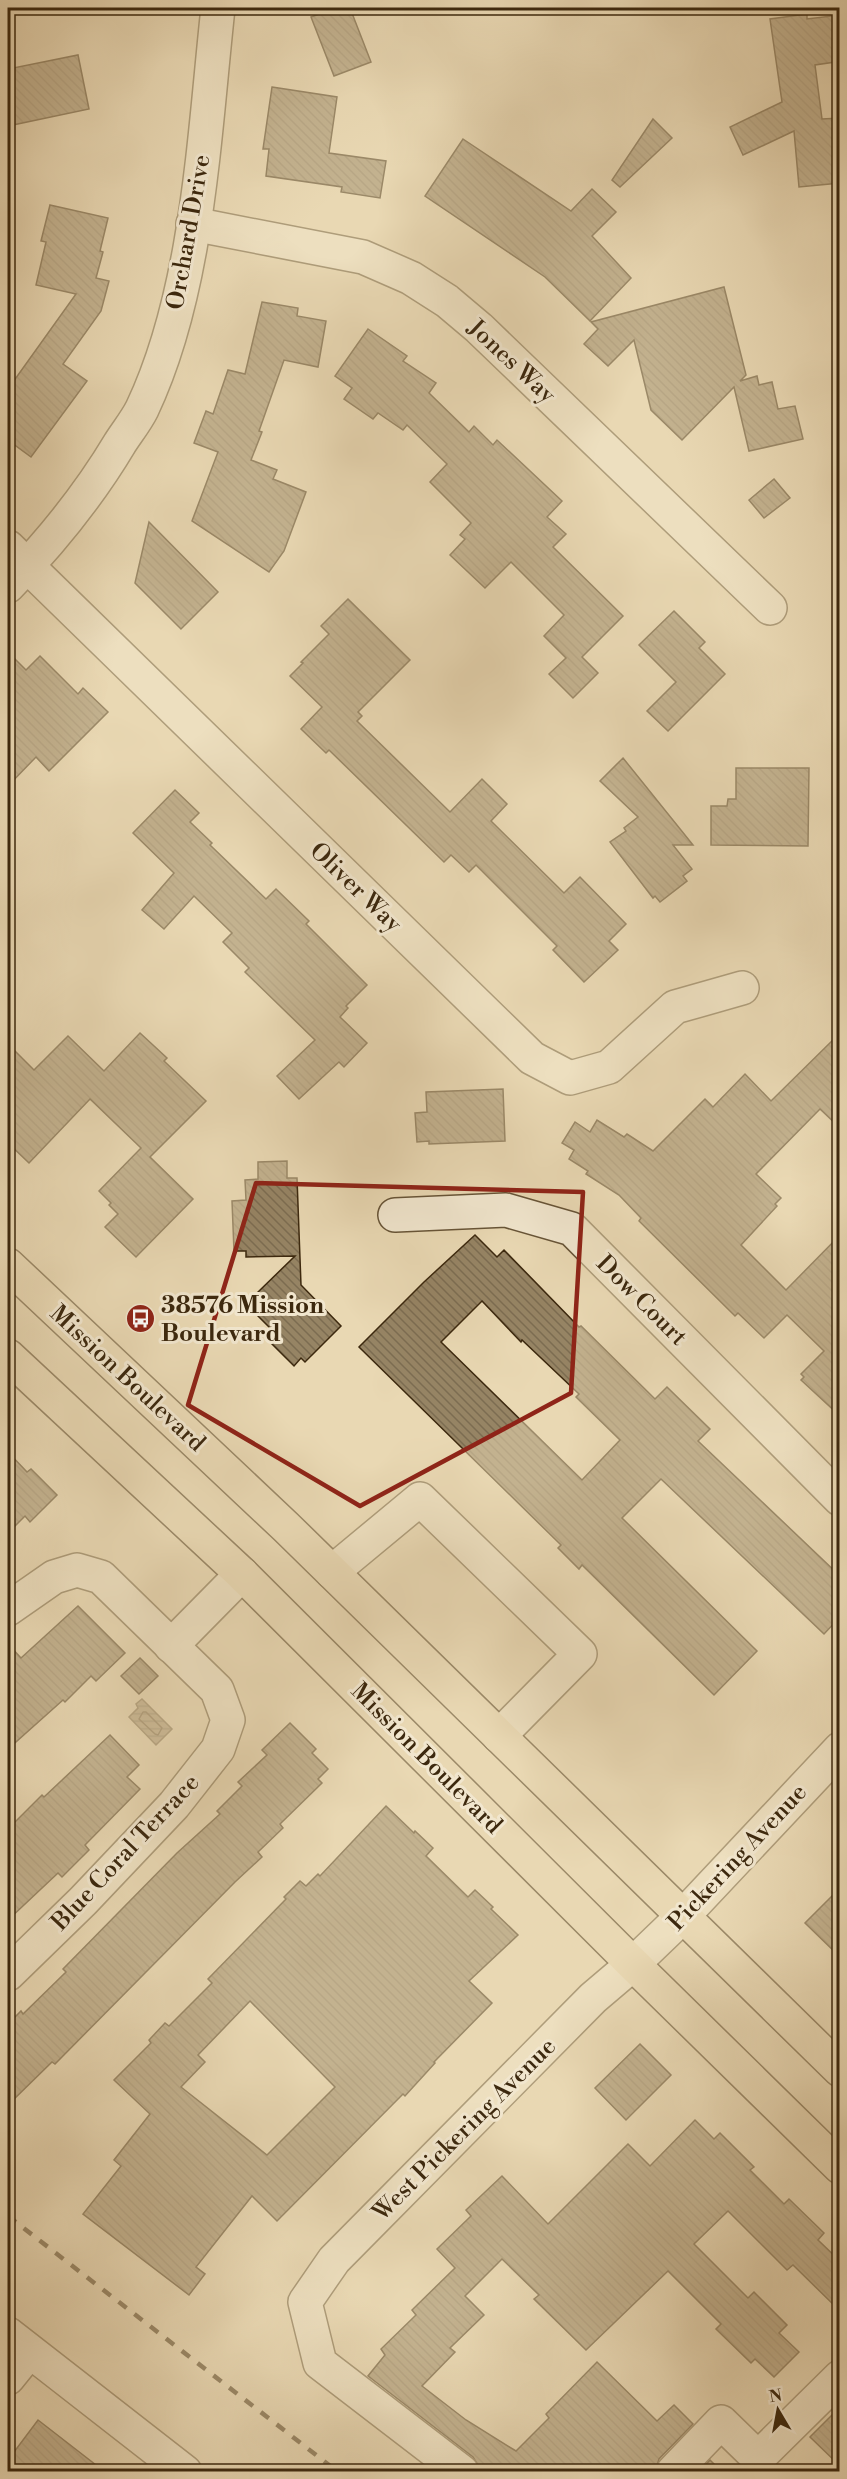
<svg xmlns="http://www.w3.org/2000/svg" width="847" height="2479" viewBox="0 0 847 2479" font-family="'Libre Bodoni',serif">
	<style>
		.water { fill: url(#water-rules); stroke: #806e4f; stroke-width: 1.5 }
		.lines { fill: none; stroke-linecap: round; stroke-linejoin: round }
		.shore { stroke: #756244; stroke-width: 1.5 }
		.building { fill: url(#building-back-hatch); stroke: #3c280e; stroke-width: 1.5; fill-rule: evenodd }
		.minor-casing { stroke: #675437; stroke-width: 36 }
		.major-casing { stroke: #3c280e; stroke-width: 36 }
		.minor { stroke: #f1e6ce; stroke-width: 33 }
		.major { stroke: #e9d8b3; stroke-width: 33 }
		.rail { stroke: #3c280e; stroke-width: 4.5; stroke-dasharray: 10 10; stroke-linecap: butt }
		.marked { fill: none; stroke: #8f2418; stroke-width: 4.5; stroke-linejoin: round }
		.labels { text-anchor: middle; stroke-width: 6; stroke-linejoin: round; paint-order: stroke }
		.street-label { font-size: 24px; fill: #3c280e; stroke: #f1e6ce }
		.poi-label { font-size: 24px; font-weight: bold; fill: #3c280e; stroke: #f1e6ce; text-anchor: start }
	</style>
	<defs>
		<pattern id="water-rules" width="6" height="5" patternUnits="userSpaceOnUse" patternTransform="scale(1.5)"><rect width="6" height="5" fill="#ae9c7b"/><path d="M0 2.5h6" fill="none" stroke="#8f7f63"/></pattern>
		<pattern id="building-back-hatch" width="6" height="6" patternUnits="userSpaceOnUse" patternTransform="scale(1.5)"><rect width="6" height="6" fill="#968464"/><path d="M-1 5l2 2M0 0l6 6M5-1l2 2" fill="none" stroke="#7c6c51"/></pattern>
	</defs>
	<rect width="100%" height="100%" fill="#e9d8b3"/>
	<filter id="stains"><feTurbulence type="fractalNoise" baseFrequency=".00333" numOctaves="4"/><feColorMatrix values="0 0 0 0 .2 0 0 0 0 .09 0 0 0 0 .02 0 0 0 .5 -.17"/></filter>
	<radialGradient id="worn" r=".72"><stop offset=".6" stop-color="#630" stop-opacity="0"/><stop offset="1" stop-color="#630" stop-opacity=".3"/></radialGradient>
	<polygon class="water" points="142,1699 172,1729 156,1745 129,1717 138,1708 136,1704"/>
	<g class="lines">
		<polygon class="shore" points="143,1712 146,1712 162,1728 158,1735 155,1734 139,1719"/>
	</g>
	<g class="building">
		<polygon points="336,8 350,8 371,62 334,76 311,17"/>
		<polygon points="807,14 807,19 840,15 840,46 833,47 835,62 815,65 822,119 840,118 840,183 799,187 794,131 743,155 730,127 782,102 770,19"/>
		<polygon points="78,55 89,109 8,126 8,69"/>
		<polygon points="272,87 337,97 329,153 386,161 380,198 341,192 342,187 266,176 269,149 263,149"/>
		<polygon points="653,119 672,138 620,187 612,180"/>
		<polygon points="463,139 571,211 592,189 616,212 592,236 631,278 590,321 545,277 425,196"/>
		<polygon points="50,205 108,218 100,251 103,252 96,278 109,281 101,311 63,364 87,381 31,457 8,440 8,389 76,294 36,285 46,242 41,241"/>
		<polygon points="724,287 746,375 740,381 757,376 759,385 772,382 778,409 795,406 803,439 749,451 734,387 682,440 651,410 634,340 608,366 584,344 598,329 591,322"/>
		<polygon points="262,302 298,308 297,316 326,321 318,367 284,360 259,431 262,432 251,460 277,470 273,479 306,492 284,551 269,572 192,521 218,452 194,443 206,411 213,414 228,370 245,374"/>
		<polygon points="368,329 407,356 403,361 436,383 429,393 469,432 474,426 493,445 497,440 562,501 547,517 566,534 553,547 623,616 582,657 598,673 573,698 549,674 566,658 544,636 564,615 511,562 485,588 450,555 465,539 460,535 471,523 430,482 447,464 407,425 403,430 378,413 373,419 344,399 352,388 335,376"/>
		<polygon points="774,479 790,498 764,518 749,500"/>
		<polygon points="149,522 218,592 181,629 135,583"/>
		<polygon points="348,599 410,660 358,712 362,716 357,721 450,812 482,779 507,804 491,821 564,893 580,877 626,924 609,941 618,950 584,982 553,950 557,946 476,865 469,872 451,855 444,862 329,750 326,753 301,729 322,707 290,676 303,663 301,662 329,634 321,626"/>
		<polygon points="674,611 705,642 699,648 725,674 668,731 647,711 676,682 639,645"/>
		<polygon points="8,652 26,670 40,656 78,694 83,688 108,712 49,771 36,757 8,786"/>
		<polygon points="623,758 693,845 673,845 692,869 683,876 687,881 660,902 655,896 653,898 610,842 626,831 624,828 638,817 600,781"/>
		<polygon points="736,768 809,768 808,846 711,845 711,806 727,806 728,799 736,799"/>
		<polygon points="175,790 199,813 190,822 212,843 210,845 266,899 276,889 309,921 306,924 367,985 346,1006 348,1008 340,1017 367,1043 344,1067 339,1062 299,1099 277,1076 315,1040 245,972 249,968 223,942 232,933 194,896 164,929 142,910 174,873 133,833"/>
		<polygon points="140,1033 167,1058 164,1061 206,1101 150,1157 193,1199 136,1257 105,1227 118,1214 109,1205 111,1203 99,1191 141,1148 90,1099 29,1163 8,1143 8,1044 34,1070 68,1036 104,1071"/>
		<polygon points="840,1033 840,1128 820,1109 756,1174 781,1198 775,1204 777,1206 741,1245 786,1290 840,1235 840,1416 801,1380 804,1377 801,1374 824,1351 787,1315 764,1338 738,1313 735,1316 639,1221 641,1218 619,1195 586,1174 588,1171 569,1159 574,1150 562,1143 575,1122 590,1132 597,1120 624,1137 627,1134 653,1151 705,1099 713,1107 745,1074 771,1101"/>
		<polygon points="503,1089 505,1141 429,1144 429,1141 417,1142 415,1113 427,1112 426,1092"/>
		<polygon points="287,1161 287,1178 297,1178 301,1285 341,1326 305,1362 301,1358 294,1366 272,1344 279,1337 258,1316 268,1306 256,1294 295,1256 246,1257 246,1251 234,1251 232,1201 246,1200 245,1180 258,1179 258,1162"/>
		<path d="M475,1235L497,1257L504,1250L579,1327L581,1326L655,1399L667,1387L710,1429L698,1441L840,1576V1617L824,1634L661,1479L622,1518L757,1651L714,1695L582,1565L579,1569L558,1548L561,1545L359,1347L424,1282ZM482,1301L521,1342L522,1340L579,1394L576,1397L620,1440L582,1480L441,1342Z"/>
		<polygon points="8,1452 27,1472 31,1469 57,1495 30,1522 25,1516 8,1533"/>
		<polygon points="78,1606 125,1653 96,1681 91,1676 65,1702 63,1700 8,1749 8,1644 21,1658"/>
		<polygon points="140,1658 158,1676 139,1694 121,1676"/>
		<polygon points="290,1723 316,1749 312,1753 328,1769 318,1779 322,1783 280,1824 283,1828 258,1852 262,1857 235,1882 55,2064 52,2062 8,2105 8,2024 21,2011 23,2014 66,1972 63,1969 177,1853 220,1814 217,1811 242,1786 238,1782 267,1755 262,1750"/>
		<polygon points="110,1735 139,1765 127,1777 140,1789 85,1845 89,1850 62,1877 58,1873 8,1920 8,1829 42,1795 44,1797"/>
		<path d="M386,1806L414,1833L415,1831L433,1848L426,1856L468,1897L475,1890L493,1907L491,1909L518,1935L469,1981L492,2003L434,2062L435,2063L405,2096L403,2094L277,2221L252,2196L196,2267L205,2274L189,2295L83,2214L121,2166L114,2160L150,2114L114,2080L151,2043L149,2040L165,2023L169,2026L212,1983L208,1979L286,1899L284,1897L300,1881L306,1886L318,1874L320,1876ZM250,2001L335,2087L267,2155L181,2087L205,2062L198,2055Z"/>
		<polygon points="840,1888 840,1957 805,1923"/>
		<polygon points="640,2044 671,2075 626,2120 595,2088"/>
		<polygon points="695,2120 714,2139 720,2133 754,2167 750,2170 784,2204 789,2199 824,2233 818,2240 840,2261 840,2311 793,2265 787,2270 728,2211 694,2244 748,2298 754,2292 787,2325 779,2333 799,2352 774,2377 755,2359 751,2363 716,2329 721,2324 668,2271 586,2350 534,2299 539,2295 502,2259 465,2296 484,2315 450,2348 455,2352 422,2386 466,2420 516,2451 549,2418 546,2414 597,2362 657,2421 674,2405 693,2424 659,2459 655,2472 482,2472 473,2457 368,2376 385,2355 381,2349 416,2315 412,2310 455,2268 437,2249 471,2216 466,2210 502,2176 548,2224 628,2144 650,2166"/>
		<polygon points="840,2407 840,2466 810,2437"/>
		<polygon points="38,2420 105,2472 8,2472 8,2460"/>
		<polygon points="710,2460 722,2472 699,2472"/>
	</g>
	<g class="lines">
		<defs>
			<g id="minor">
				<polyline points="193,224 363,257 411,278 447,301 479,328 770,608"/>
				<polyline points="8,547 532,1058 570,1078 609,1067 675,1007 742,988"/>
				<path d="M8,586C50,543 89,495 120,443C127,432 136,421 142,409C198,291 204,136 218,8"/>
				<polyline points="395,1215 506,1210 572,1229 840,1499"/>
				<polyline points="332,1572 420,1499 580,1654 499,1736"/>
				<polyline points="8,1609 54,1577 77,1570 101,1577 217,1690 228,1720 218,1749 174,1805 83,1901 8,1974"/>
				<polyline points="171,1646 242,1574"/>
				<polyline points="8,2334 185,2472"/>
				<polyline points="8,2378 29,2352"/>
				<polyline points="462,2472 320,2363 305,2302 334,2260 593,1998 633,1964 683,1916 840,1749"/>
				<polyline points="673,2472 721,2422 758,2458 840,2377"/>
			</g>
			<g id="major">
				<polyline points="8,1265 286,1527 840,2070"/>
				<polyline points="8,1356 242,1574 633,1964 840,2167"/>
			</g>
		</defs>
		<use href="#minor" class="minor-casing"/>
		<use href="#major" class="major-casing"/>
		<use href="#minor" class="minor"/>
		<use href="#major" class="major"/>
		<polyline class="rail" points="8,2216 338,2472"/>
	</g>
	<path d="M0 0H847V2479H0ZM256,1183L583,1192L571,1393L360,1506L188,1405Z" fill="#e9d8b3" fill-opacity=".55" fill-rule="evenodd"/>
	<path class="marked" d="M256,1183L583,1192L571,1393L360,1506L188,1405Z"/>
	<defs>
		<symbol id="bus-disc" viewBox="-11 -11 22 22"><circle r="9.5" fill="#8f2418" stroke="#f1e6ce"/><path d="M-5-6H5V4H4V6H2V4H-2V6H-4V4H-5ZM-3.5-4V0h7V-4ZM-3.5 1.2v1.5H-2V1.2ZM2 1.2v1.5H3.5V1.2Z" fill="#fff"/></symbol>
	</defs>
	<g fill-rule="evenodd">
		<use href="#bus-disc" x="124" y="1302" width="33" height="33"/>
	</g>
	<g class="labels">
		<g class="street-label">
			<text transform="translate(188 232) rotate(-80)" y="8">Orchard Drive</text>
			<text transform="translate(512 361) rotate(43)" y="8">Jones Way</text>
			<text transform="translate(356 887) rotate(44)" y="8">Oliver Way</text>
			<text transform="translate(642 1300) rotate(45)" y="8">Dow Court</text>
			<text transform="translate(128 1378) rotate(43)" y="8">Mission Boulevard</text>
			<text transform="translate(427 1758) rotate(45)" y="8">Mission Boulevard</text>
			<text transform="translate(125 1852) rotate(-47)" y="8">Blue Coral Terrace</text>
			<text transform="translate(737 1857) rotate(-47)" y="8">Pickering Avenue</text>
			<text transform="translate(464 2129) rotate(-45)" y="8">West Pickering Avenue</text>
		</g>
		<g class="poi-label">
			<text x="161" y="1313">38576 Mission<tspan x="161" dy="28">Boulevard</tspan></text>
		</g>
	</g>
	<rect width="847" height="2479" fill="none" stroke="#e9d8b3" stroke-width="30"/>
	<rect x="9" y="9" width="829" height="2461" fill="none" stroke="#3c280e" stroke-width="3"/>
	<rect x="15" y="15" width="817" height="2449" fill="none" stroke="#3c280e" stroke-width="1.5"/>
	<g transform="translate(778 2410) rotate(350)" stroke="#f1e6ce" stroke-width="4.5" paint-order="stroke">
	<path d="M0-4.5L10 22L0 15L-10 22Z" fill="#3c280e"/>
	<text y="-9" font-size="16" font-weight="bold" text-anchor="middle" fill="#3c280e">N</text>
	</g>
	<rect width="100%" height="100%" filter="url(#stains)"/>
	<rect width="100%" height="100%" fill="url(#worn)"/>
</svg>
